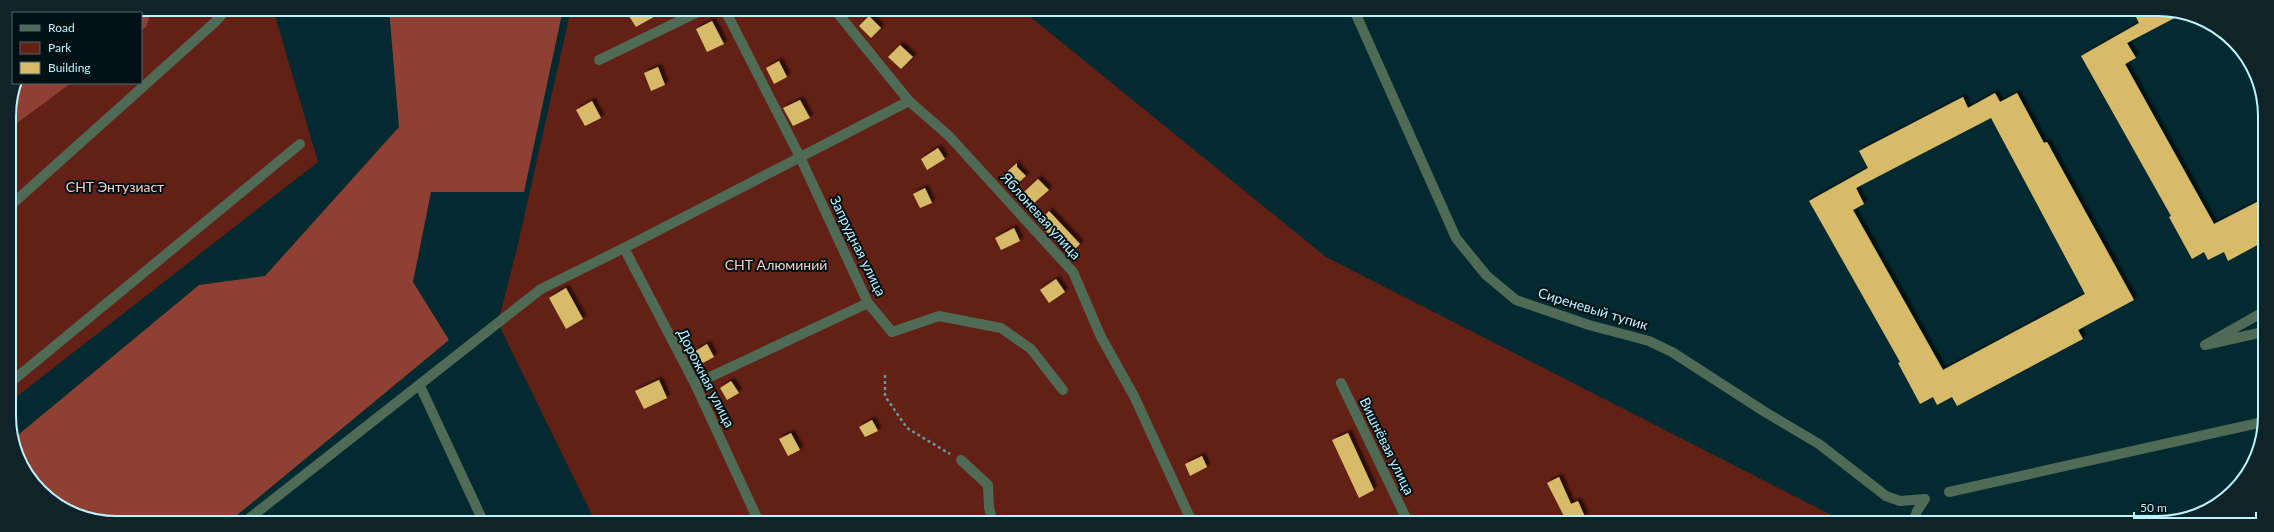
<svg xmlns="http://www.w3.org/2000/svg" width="2274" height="532" viewBox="0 0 2274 532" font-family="Lato,sans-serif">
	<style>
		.green { fill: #632015 }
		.forest { fill: #8f4032 }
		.building { fill: #d7bb68; fill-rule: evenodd; filter: url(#shadow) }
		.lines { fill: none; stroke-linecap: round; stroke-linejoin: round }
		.path { stroke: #69979f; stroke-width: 2.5; stroke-dasharray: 3 3; stroke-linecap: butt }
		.minor { stroke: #4f6b55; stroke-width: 10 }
		.labels { text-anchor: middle; stroke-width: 4; stroke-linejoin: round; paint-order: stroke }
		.park-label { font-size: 14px; fill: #fcccc3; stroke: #001116 }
		.street-label { font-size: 14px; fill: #bef2fc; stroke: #001116 }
		.rim { fill: none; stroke: #bef2fc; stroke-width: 2 }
	</style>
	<defs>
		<filter id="shadow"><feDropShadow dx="3.5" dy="-3.5" stdDeviation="1" flood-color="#0009"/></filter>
	</defs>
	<rect width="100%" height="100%" fill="#032a31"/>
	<g class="green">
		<polygon points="136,9 273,9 318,162 11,401 9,109 33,83 141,83 141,13"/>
		<polygon points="571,9 1022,10 1326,257 1845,522 595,521 498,323 518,244"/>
	</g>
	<g class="forest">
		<polygon points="116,9 152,9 146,27 141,30 141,13 96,13"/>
		<polygon points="389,9 563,9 524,192 431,192 413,282 449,340 230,521 95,521 40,491 12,440 199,285 265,276 399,127"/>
		<polygon points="15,83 71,83 9,129 9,109"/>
	</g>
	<g class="building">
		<polygon points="625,10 666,10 636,27"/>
		<polygon points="2133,11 2179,11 2184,13 2127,43 2136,58 2125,64 2214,224 2263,199 2263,242 2228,261 2224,252 2208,260 2204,252 2192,259 2169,217 2171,216 2081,56 2139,23"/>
		<polygon points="869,16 881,28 871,38 859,26"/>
		<polygon points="712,21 724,44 707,52 696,29"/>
		<polygon points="900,45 913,57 901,69 888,57"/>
		<polygon points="779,61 787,77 774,84 766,68"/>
		<polygon points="658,67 665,85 651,91 644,73"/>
		<path d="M1995,93L2000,102L2017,93L2044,143L2047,142L2134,300L2078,330L2083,339L1957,406L1952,397L1937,405L1933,397L1920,404L1898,363L1900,362L1809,201L1868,168L1859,151L1963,97L1968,108ZM1991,118L2085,294L1943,370L1853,210L1864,204L1856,188Z"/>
		<polygon points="800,100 810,118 793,126 783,108"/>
		<polygon points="592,101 601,118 585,126 576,110"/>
		<polygon points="938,148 945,159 927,170 921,159"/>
		<polygon points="1017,163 1017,167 1026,176 1011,189 1001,177"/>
		<polygon points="1038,179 1049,190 1034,203 1024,192"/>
		<polygon points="925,188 932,203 920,208 913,194"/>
		<polygon points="1049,211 1080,244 1069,255 1038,223"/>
		<polygon points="1014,228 1020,241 1001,250 995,238"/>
		<polygon points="1056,279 1065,292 1049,303 1040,290"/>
		<polygon points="566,288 583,319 566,329 549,298"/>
		<polygon points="707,344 714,357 701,364 694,352"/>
		<polygon points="659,380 667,398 644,409 635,391"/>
		<polygon points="731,381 739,393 727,400 720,388"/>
		<polygon points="872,420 878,431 865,437 859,427"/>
		<polygon points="791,433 800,450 788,456 779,439"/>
		<polygon points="1348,433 1374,490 1359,498 1332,440"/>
		<polygon points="1202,456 1207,467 1190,476 1185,464"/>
		<polygon points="1559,477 1571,504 1578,501 1585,517 1578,520 1579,522 1567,522 1547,483"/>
	</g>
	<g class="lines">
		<polyline class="path" points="885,375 885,396 907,428 950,454"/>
		<g class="minor">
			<polyline points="725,10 800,157 868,303 892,332 939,316 1001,328 1031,349 1063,390"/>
			<polyline points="835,10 909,101 949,136 1073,272 1101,337 1134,396 1192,522"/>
			<polyline points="1354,10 1456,238 1486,275 1516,300 1589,325 1649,341 1672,352 1765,412 1819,444 1886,496 1900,501 1925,499 1917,511 1914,520 1915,523"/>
			<polyline points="599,60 702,10"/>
			<polyline points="10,206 214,23 227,9"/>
			<polyline points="624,248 695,384 759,522"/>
			<polyline points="2263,332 2205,345 2263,312"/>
			<polyline points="11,382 300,144"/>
			<polyline points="1341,383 1408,522"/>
			<polyline points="695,384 868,303"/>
			<polyline points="420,386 483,521"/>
			<polyline points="961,460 988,485 989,508 993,522"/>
			<polyline points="1949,492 2263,422"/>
			<polyline points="246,521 541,289 624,248 909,101"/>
		</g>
	</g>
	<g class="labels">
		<g class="park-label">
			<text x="115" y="192">СНТ Энтузиаст</text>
			<text x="776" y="270">СНТ Алюминий</text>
		</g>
		<g class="street-label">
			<text transform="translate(1041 216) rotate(48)" y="5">Яблоневая улица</text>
			<text transform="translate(858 246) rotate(64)" y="5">Запрудная улица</text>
			<text transform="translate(1593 309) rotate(17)" y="5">Сиреневый тупик</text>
			<text transform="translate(706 378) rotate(63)" y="5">Дорожная улица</text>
			<text transform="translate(1387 446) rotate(64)" y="5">Вишнёвая улица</text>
		</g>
	</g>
	<path d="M0 0H2274V532H0ZM116 16H2158A100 100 0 0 1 2258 116V416A100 100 0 0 1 2158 516H116A100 100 0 0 1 16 416V116A100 100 0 0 1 116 16Z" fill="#0f2328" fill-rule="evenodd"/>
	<path class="rim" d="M116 16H2158A100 100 0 0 1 2258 116V416A100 100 0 0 1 2158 516H116A100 100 0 0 1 16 416V116A100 100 0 0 1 116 16Z"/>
	<rect x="12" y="12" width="130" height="72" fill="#001116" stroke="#4c6b72"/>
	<rect x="20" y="25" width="20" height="6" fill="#4f6b55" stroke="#4c6b72"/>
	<text x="48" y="32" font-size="12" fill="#bef2fc">Road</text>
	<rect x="20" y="42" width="20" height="12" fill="#632015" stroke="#4c6b72"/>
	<text x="48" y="52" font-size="12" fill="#bef2fc">Park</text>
	<rect x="20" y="62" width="20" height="12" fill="#d7bb68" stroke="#4c6b72"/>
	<text x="48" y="72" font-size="12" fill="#bef2fc">Building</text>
	<path d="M2134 512v6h122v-6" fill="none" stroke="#bef2fc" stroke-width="2"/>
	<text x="2140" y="512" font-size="12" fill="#bef2fc" stroke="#001116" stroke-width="3" paint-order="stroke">50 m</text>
</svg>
